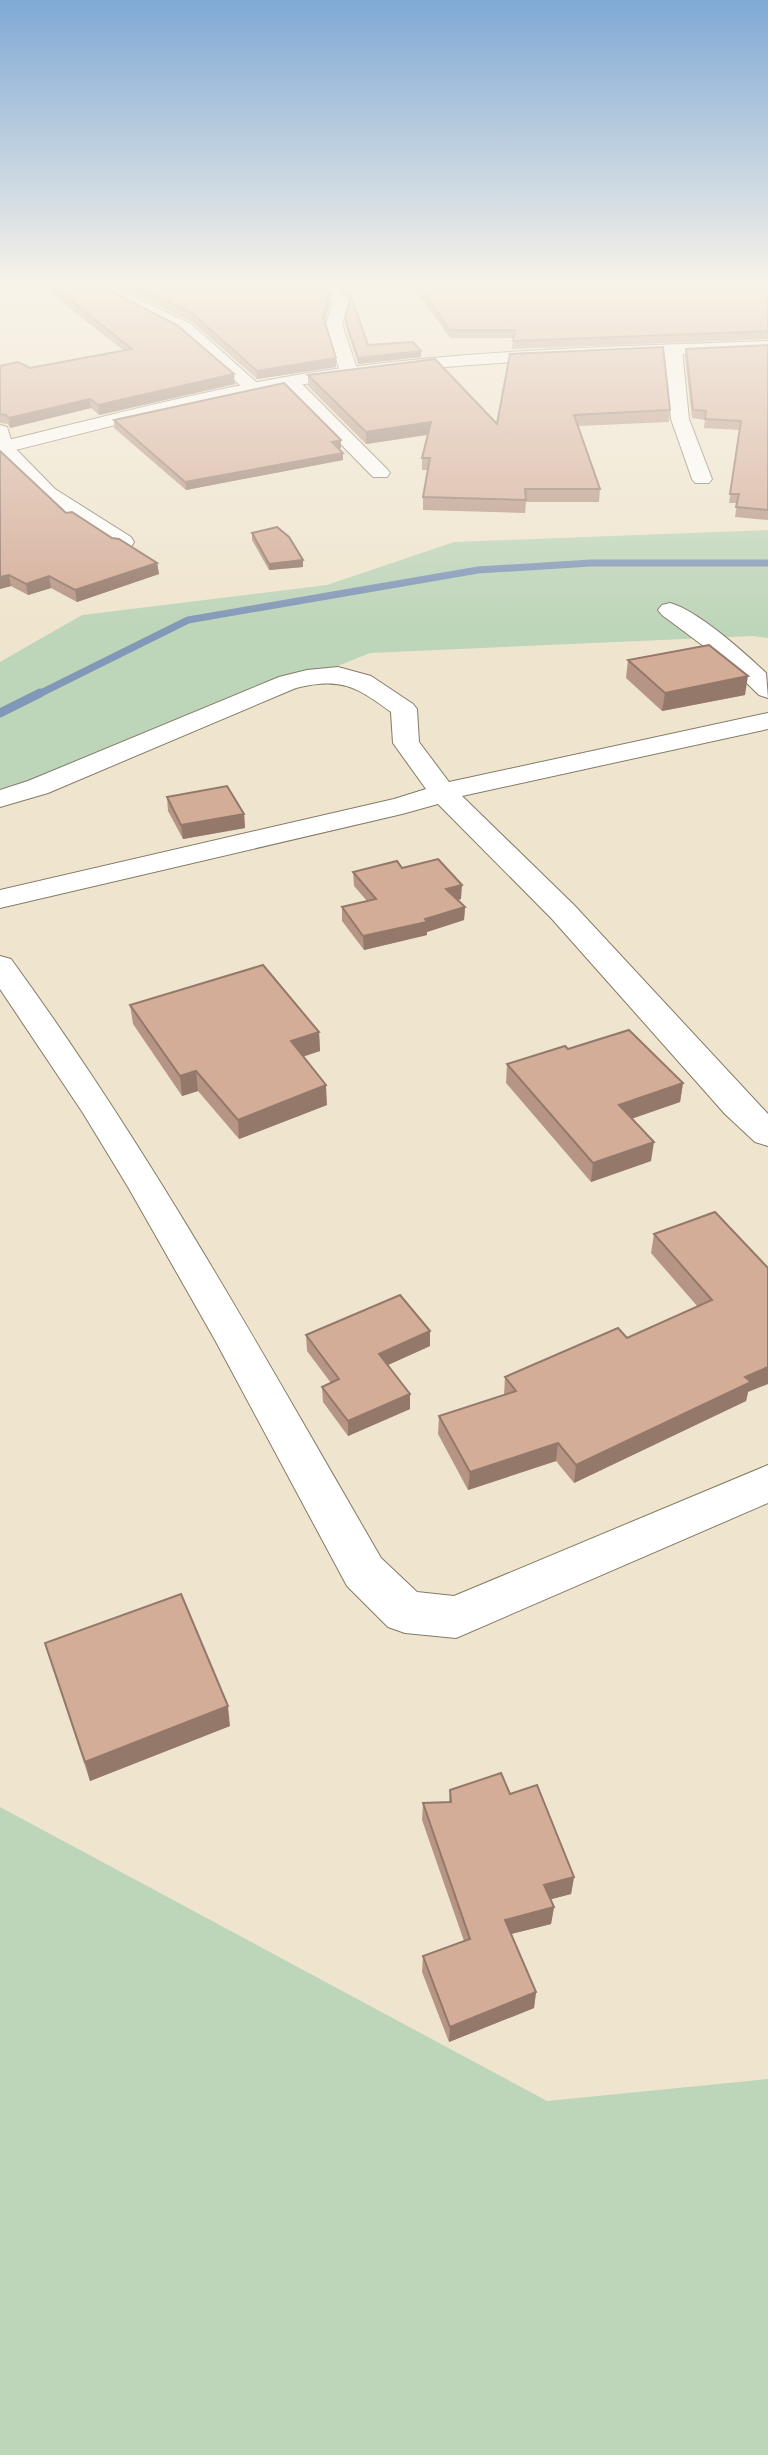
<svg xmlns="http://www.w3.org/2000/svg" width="768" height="2455" viewBox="0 0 768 2455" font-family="'Asap Condensed',sans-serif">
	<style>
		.green { fill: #bdd5b9 }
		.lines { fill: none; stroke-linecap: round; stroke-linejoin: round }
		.stream-far1 { stroke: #8298b8; stroke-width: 7 }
		.stream { stroke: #8298b8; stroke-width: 9 }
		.minor-casing { stroke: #847b66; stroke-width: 2 }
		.highway-casing { stroke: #847b66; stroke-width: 2 }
		.minor { fill: #fff; fill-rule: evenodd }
		.highway { fill: #fff; fill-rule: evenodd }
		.wall { fill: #b69584 }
		.shaded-wall { fill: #94796b }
		.building { fill: #d4ad99; stroke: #94796b; stroke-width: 2 }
	</style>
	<rect width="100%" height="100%" fill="#efe5ce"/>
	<g class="green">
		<polygon points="768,530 768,638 752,636 370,653 0,801 0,662 82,615 327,585 454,542"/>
		<polygon points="0,1807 547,2101 768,2079 768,2455 0,2455"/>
	</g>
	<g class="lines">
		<polyline class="stream-far1" points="37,695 188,620 478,570 591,563 768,563"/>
		<polyline class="stream" points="0,713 40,693"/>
		<defs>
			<g id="minor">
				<polygon points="92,287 113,287 191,324 264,389 261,393 249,393 179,332"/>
				<polygon points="318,287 336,287 349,300 342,324 358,372 355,376 343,376 340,372 326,324 333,301"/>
				<polygon points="673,345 682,350 689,419 712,479 709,483 695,483 692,479 671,419 664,350"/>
				<polygon points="290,377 296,378 387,469 390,473 387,477 373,477 284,386 281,382"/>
				<polygon points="0,425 7,427 13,446 55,489 131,537 134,542 131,547 115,547 41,497 0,455"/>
				<path d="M670,603C697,610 745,653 766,673L768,698L759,695L725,662L662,615L658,610L662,605Z"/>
				<path d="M338,667L371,676L413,704L417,709L419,742L449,782L768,713V729L462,796L574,905L768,1114V1146L755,1142L725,1114L552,919L438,804L402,814L0,908V890L394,799L426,789L393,743L391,712C356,686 340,677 296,688L48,793L0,807V790L28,781L279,677L307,670Z"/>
				<path d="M0,956L11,959C150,1150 263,1354 381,1558L417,1592L454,1596L768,1465V1503L456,1638L405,1633L388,1627L347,1586L215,1340L128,1187L83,1113L0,989Z"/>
			</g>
			<path id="highway" d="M768,341V351C629,357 489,359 351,377C232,393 116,425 0,454V442C116,414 232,382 351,367C489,349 629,346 768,341Z"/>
		</defs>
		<use href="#minor" class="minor-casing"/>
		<use href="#highway" class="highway-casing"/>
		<use href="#minor" class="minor"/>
		<use href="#highway" class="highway"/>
	</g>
	<g class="wall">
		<polygon points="49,287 103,287 235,384 99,415 91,408 10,428 8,424 0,423 0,366 30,368 123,350 49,292"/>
		<polygon points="120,287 323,287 330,302 325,321 336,358 336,367 257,379 192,322"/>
		<polygon points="339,287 350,287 351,298"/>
		<polygon points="410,287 768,287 768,339 512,349 513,338 450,338 419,295"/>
		<polygon points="345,319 368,345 421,357 358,364 345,324"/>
		<polygon points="768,345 768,520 735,517 737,503 729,503 740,430 704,428 705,420 692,418 685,357 686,349"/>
		<polygon points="510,354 670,410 669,422 578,426 600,489 599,502 526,502 525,513 423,510 423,497 428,470 422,470 422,458 428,435 366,444 308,386 308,375 497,424"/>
		<polygon points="114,420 341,440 341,448 339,449 343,453 343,460 186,490 114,428"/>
		<polygon points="0,451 66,513 157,563 159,574 77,602 51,588 28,595 11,586 0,589"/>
		<polygon points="252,533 303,567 269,570 252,540"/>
		<polygon points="628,660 745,695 662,711 626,678"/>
		<polygon points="167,797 244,814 245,828 183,839 168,811"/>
		<polygon points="402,868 461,899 458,900 465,907 464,920 427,932 427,935 364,950 342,921 342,907 367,901 354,886 353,872"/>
		<polygon points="130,1005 319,1032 320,1051 303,1057 327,1105 239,1139 198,1091 182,1096 133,1024"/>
		<polygon points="568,1049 683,1083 680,1102 632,1118 651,1161 591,1182 506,1083 507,1064"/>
		<polygon points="715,1212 748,1392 746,1401 574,1483 556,1461 468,1490 438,1434 439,1416 504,1395 505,1377 627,1338 698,1307 651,1253 654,1234"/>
		<polygon points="306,1335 430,1346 388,1365 410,1394 410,1409 348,1436 323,1402 322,1387 331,1383 307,1351"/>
		<polygon points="45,1643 230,1726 90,1781 51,1663"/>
		<polygon points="450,1790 510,1794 574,1877 571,1894 550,1899 554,1907 551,1924 511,1934 536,1992 534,2008 449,2042 422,1972 423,1956 464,1941 422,1820 423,1803 449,1802"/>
	</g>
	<g class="shaded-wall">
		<polygon points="330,294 330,302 323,325 323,316"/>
		<polygon points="421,351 421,357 358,364 358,358"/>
		<polygon points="336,358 336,367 257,379 257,371"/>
		<polygon points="234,374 235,384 99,415 98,405"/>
		<polygon points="90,399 91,408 10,428 9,418"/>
		<polygon points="431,422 431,434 366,444 366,432"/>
		<polygon points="341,440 341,448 332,450 332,442"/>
		<polygon points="343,453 343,460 186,490 185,482"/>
		<polygon points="303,560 303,567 269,570 269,564"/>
		<polygon points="157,563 159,574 77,602 75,590"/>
		<polygon points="9,575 11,586 0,589 0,577"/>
		<polygon points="49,576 51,588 28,595 26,584"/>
		<polygon points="748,676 745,695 662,711 665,693"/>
		<polygon points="244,814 245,828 183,839 181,825"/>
		<polygon points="462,885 461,899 446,903 446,889"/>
		<polygon points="465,907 464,920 427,932 427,935 364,950 363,936"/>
		<polygon points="319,1032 320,1051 291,1060 291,1041"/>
		<polygon points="196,1071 198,1091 182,1096 180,1076"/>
		<polygon points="683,1083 680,1102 617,1124 619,1105"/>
		<polygon points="326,1085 327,1105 239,1139 238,1120"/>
		<polygon points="654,1142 651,1161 591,1182 593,1163"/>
		<polygon points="430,1331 430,1346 379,1369 379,1354"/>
		<polygon points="768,1367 768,1384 748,1392 746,1401 574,1483 576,1465 745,1377"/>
		<polygon points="410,1394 410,1409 348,1436 348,1421"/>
		<polygon points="558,1443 556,1461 468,1490 470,1472"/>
		<polygon points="228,1706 230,1726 90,1781 85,1762"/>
		<polygon points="574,1877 571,1894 541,1902 544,1885"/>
		<polygon points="554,1907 551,1924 503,1936 505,1920"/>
		<polygon points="536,1992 534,2008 449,2042 450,2027"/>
	</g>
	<g class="building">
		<polygon points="54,287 103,287 177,325 234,374 98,405 90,399 9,418 6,415 0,414 0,366 18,362 30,368 132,349"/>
		<polygon points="136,287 323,287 330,294 323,316 336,358 257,371 192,313"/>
		<polygon points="420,287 768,287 768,331 513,341 515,330 450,330"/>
		<polygon points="351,296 368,345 413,342 421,351 358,358 345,319"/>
		<polygon points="768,345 768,510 736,507 739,494 730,494 741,421 705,419 706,411 693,410 686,349"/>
		<polygon points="663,347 670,410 574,415 600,489 525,489 526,500 423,497 430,458 422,458 431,422 366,432 308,375 435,359 497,424 510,354"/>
		<polygon points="284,383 341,440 332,442 343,453 185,482 114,420"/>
		<polygon points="0,451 66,513 72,512 112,538 119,539 157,563 75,590 49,576 26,584 9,575 0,577"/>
		<polygon points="277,527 289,537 303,560 269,564 252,533"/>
		<polygon points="709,645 748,676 665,693 628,660"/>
		<polygon points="227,786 244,814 181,825 167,797"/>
		<polygon points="438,859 462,885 446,889 465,907 425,919 427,922 363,936 342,907 376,899 353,872 397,861 402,868"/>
		<polygon points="263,965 319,1032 291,1041 326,1085 238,1120 196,1071 180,1076 130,1005"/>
		<polygon points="629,1030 683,1083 619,1105 654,1142 593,1163 507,1064 565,1046 568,1049"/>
		<polygon points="715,1212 768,1268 768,1367 745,1377 751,1382 576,1465 558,1443 470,1472 439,1416 516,1391 505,1377 618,1328 627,1338 712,1300 654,1234"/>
		<polygon points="400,1295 430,1331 379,1354 410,1394 348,1421 322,1387 339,1379 306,1335"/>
		<polygon points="181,1594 228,1706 85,1762 45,1643"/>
		<polygon points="501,1773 510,1794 537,1785 574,1877 544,1885 554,1907 505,1920 536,1992 450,2027 423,1956 470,1939 423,1803 451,1802 450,1790"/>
	</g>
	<linearGradient id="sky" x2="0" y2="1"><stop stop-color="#7fa9d5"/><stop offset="0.45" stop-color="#f8f3e9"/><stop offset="1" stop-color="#f8f3e9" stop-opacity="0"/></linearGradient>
	<rect width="768" height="631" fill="url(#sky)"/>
</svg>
